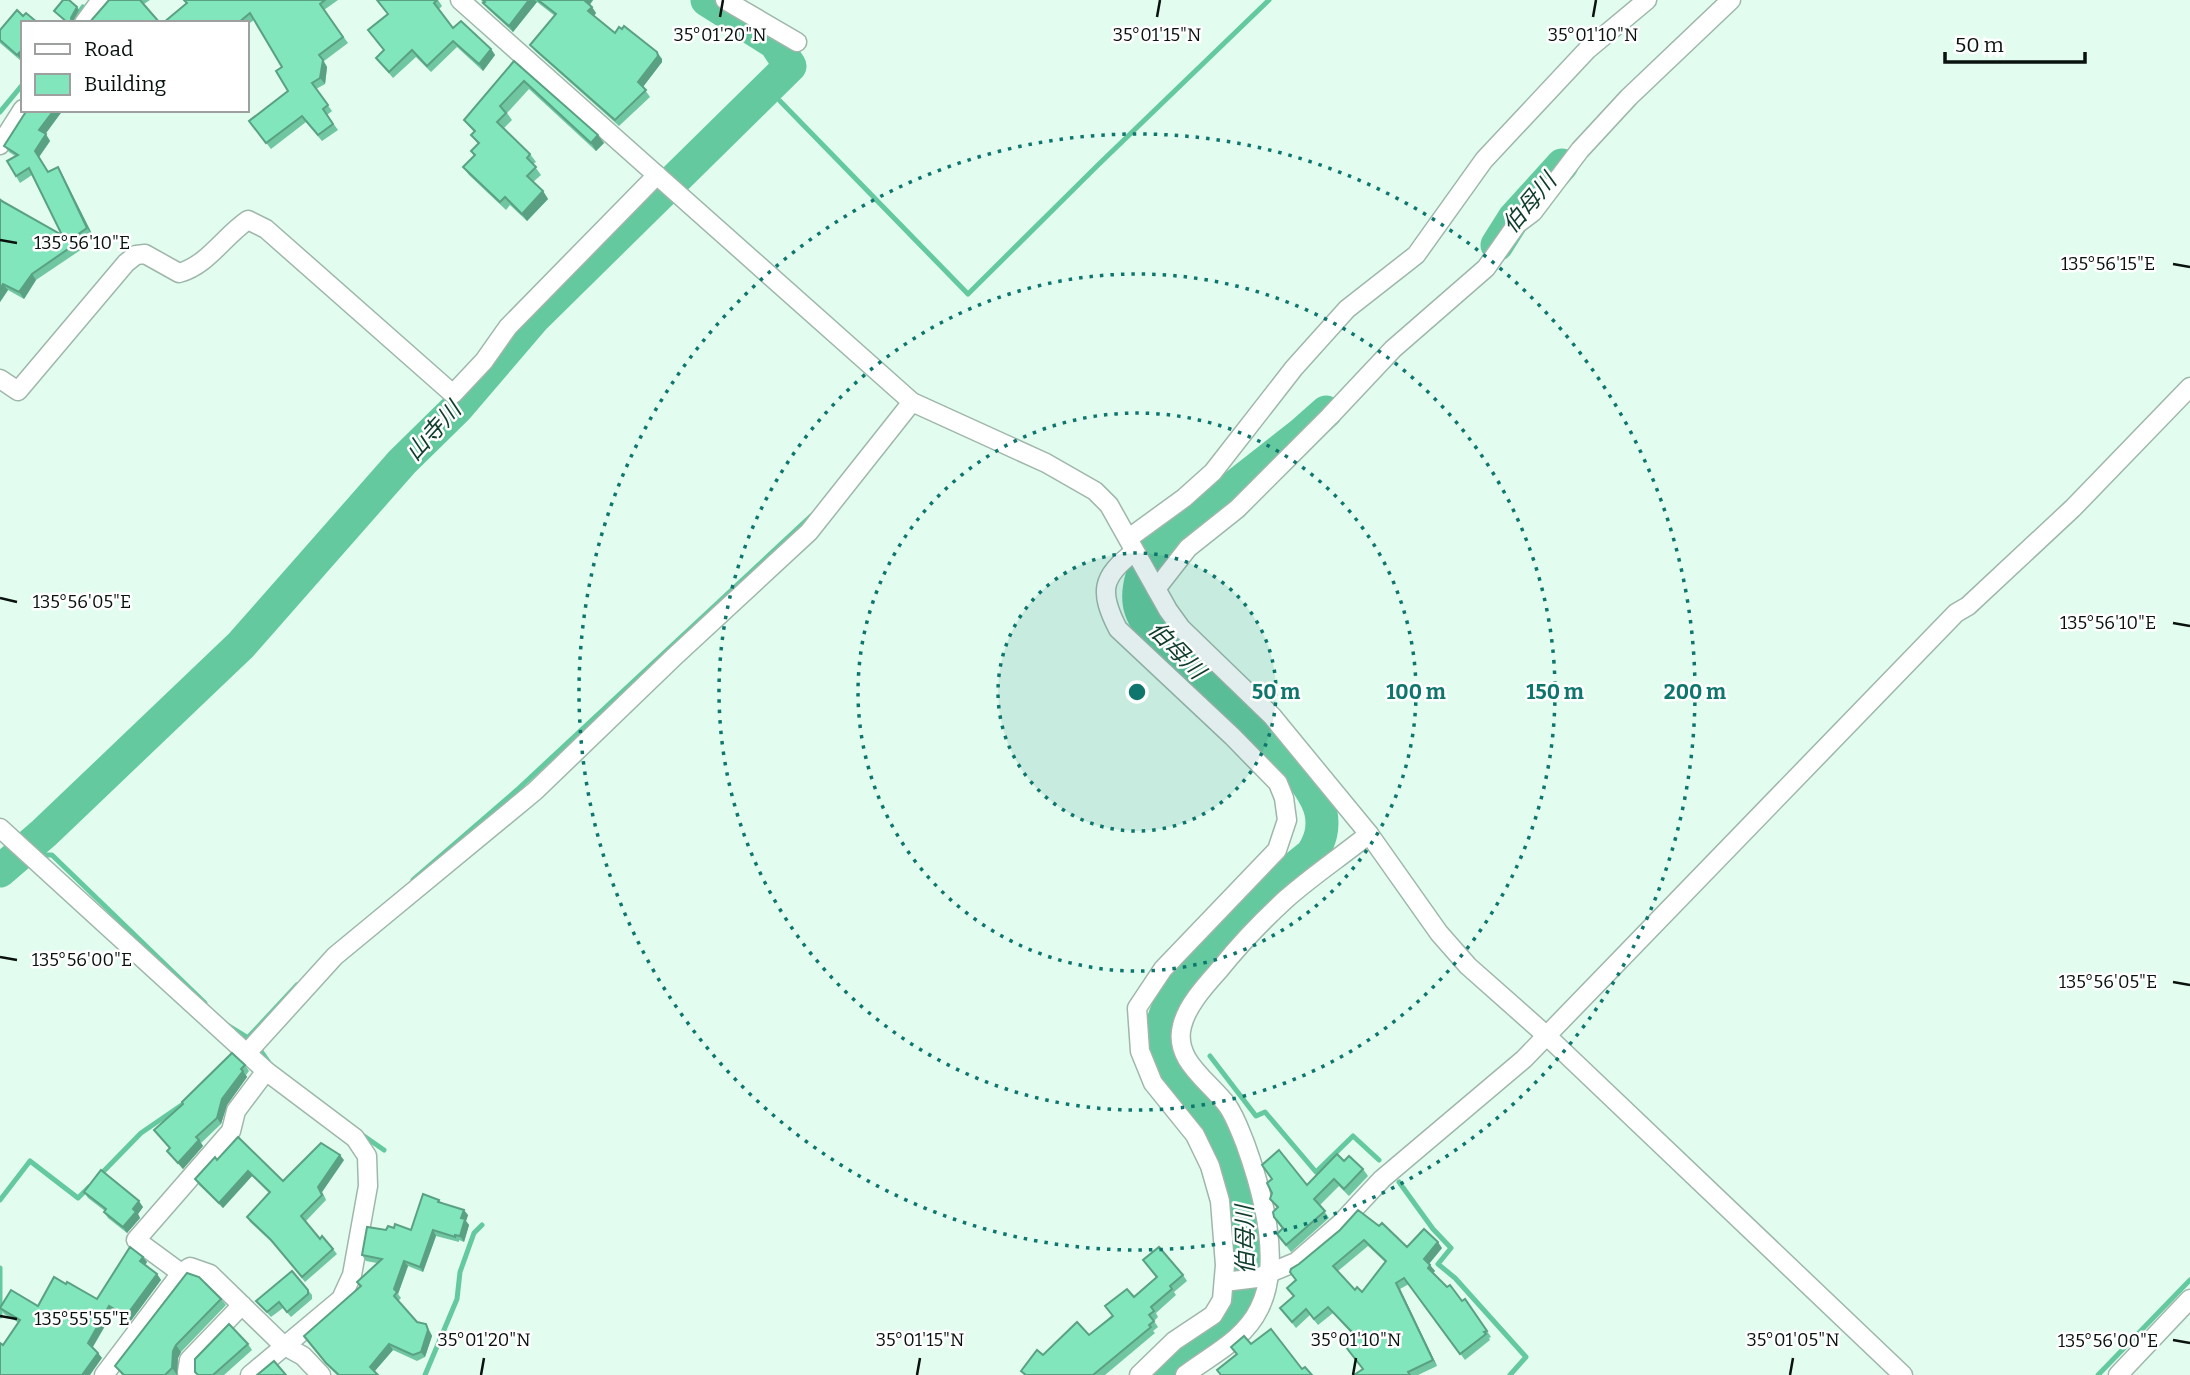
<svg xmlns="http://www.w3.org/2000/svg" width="2190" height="1375" viewBox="0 0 2190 1375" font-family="Bitter,'Noto Sans JP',serif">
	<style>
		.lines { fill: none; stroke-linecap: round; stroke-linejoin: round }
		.stream { stroke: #64c99f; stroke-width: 5 }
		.river { stroke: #64c99f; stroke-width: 33 }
		.street-casing { stroke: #9fb7ab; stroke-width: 21 }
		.street { stroke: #fff; stroke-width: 18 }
		.wall { fill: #6fc6a1; fill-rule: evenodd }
		.shaded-wall { fill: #5aa183 }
		.building { fill: #81e6bb; stroke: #5aa183; stroke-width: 2; fill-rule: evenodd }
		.ticks { fill: none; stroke: #09120e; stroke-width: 2.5 }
		.ring { fill: none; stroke: #0f766e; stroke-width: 3.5; stroke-dasharray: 3.5 7 }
		.labels { text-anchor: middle; stroke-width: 5; stroke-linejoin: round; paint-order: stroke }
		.water-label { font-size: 23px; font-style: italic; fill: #0f3c2b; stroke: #fff }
		.ticks-label { font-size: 18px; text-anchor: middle; fill: #09120e; stroke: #fff; stroke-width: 5; stroke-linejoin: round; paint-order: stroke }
		.centre { fill: #0f766e; stroke: #fff; stroke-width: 3.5 }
		.ring-label { font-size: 21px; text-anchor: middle; font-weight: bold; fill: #0f766e; stroke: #fff; stroke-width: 5; stroke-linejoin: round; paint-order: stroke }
	</style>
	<rect width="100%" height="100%" fill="#e2fcef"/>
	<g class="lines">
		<g class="stream">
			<polyline points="71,23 83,7 89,13"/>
			<polyline points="780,101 968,294 1098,165 1269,0"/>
			<polyline points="0,112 23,84"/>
			<polyline points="37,855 52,855 205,1003"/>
			<polyline points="413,880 517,790 811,516"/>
			<polyline points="227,1025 248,1038"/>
			<polyline points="241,1045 297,985"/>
			<polyline points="258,1047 272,1067"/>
			<polyline points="1210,1056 1256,1116 1265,1112 1316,1172 1353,1136 1379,1160"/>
			<polyline points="361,1134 384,1150"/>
			<polyline points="98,1177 141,1133 189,1100"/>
			<polyline points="1399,1182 1433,1229 1451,1248 1438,1264 1455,1278 1526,1357 1510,1375"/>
			<polyline points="0,1200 30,1161 78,1198 89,1187"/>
			<polyline points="0,1268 0,1316"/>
			<polyline points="425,1375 457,1299 460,1272 474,1233 482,1225"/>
			<polyline points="2098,1375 2190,1280"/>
		</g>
		<g class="river">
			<polyline points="1497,245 1514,218 1562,165"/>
			<polyline points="0,871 44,833 241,645 402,462 457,408 534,318 790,66 775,43 707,0"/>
			<path d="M1159,1375C1171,1364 1184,1355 1197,1346C1211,1336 1230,1329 1239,1314C1250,1294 1248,1263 1247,1241C1247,1229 1248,1215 1246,1203C1242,1175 1228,1144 1210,1122C1196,1104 1176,1089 1165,1069C1130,999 1265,892 1312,854C1320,841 1324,829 1321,813C1314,776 1225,692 1194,665C1175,649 1142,629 1139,602C1137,585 1145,566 1152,551L1300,435L1326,412"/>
		</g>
		<defs>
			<g id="street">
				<polyline points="460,0 912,402 1046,463 1095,491 1109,505 1168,610 1181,628 1272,716 1369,834 1439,933 1468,966 1547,1036 1903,1375"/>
				<polyline points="725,0 797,42"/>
				<polyline points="84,23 101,0"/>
				<polyline points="0,145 23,109"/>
				<path d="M0,379L18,391L126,263L136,255L145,254L179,273C208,265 224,236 248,220L266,229L453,394L484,361L508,327L657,175"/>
				<polyline points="1129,538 1184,498 1213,472 1294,368 1347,309 1416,255 1484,160 1587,50 1647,0"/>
				<path d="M1134,552C1101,577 1099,592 1118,629L1232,736L1278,783L1284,798L1287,820L1277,850L1163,969L1137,1008L1140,1051L1153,1083L1195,1135L1210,1166L1220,1201L1225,1265L1222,1300L1213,1315L1174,1341L1139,1375"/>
				<polyline points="1156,589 1188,548 1237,509 1330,416 1393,349 1486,268 1517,224 1533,212 1580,150 1629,97 1731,0"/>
				<polyline points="0,828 266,1071 355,1138 367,1156 368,1186 352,1275 341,1299 250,1375"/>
				<polyline points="246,1054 335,956 535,791 674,657 809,532 912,402"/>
				<polyline points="181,1273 136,1240 231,1131 236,1111 266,1071"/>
				<polyline points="1224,1282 1257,1278 1296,1262 1341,1223 1382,1179 1524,1059 1956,613 1968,606 2073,508 2190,387"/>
				<polyline points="104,1375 181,1273 190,1267 210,1274 283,1345 303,1356 321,1375"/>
				<polyline points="189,1375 187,1372 189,1360 242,1305"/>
				<path d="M1185,1375C1211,1355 1244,1340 1259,1309C1283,1262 1262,1190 1245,1143C1240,1131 1235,1116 1227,1105C1209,1081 1173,1060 1182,1026C1187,1005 1206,985 1220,969C1240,944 1262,921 1286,899C1312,876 1342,856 1369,834"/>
				<polyline points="2118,1375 2190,1299"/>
			</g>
		</defs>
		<use href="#street" class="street-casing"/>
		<use href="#street" class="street"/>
	</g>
	<g class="wall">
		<polygon points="109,0 150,0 144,4"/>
		<polygon points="183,0 338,0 324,10 348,43 324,61 327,67 325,84 316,89 332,111 327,115 338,130 322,141 306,122 271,149 249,121 288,91 282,67 254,20 247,25 247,23 163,23 186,3"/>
		<polygon points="377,0 438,0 442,6 439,9 453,28 491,49 495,55 483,71 457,47 431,72 416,57 393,78 376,58 384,51 388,14"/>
		<polygon points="481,0 593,0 590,5 596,13 594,16 615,33 662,59 662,62 643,87 650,97 619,126 535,51 530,45 555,16 537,2 513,32 488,9"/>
		<polygon points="0,30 21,61 0,43"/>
		<polygon points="514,61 604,143 596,151 529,89 507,113 512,120 504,128 530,154 536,162 533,164 541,175 533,182 543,191 548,199 527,221 510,205 506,210 469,175 463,167 474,156 471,151 478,144 471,135 474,132 464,120"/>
		<polygon points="27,110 63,110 45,134 50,141 39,157 48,172 58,167 62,174 92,234 82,241 85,247 36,280 24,299 8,290 0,302 0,198 4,202 62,235 32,175 20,183 7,161 15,156 9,152 4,146"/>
		<polygon points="245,1065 249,1071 246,1075 247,1077 227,1105 221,1124 201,1143 203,1146 183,1169 167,1151 170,1148 154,1130"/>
		<polygon points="217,1160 283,1181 344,1160 322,1192 326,1200 305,1222 320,1239 333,1249 337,1254 305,1282 275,1245 250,1222 247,1217 269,1193 252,1176 223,1208 199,1185 195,1179"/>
		<polygon points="1344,1161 1363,1169 1368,1176 1349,1196 1339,1186 1320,1205 1329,1218 1291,1252 1277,1234 1282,1229 1274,1217 1277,1208 1270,1199 1307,1185"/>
		<polygon points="84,1192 143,1207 138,1214 140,1218 127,1233 108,1218 104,1212 105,1211 88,1198"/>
		<polygon points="439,1200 442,1203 468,1215 466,1221 469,1225 464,1242 459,1240 459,1242 436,1236 423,1272 408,1266 398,1294 401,1298 398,1301 417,1322 429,1330 432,1336 425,1357 417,1361 393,1350 374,1372 378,1375 337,1375 330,1368 308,1341 360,1287 357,1282 377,1263 366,1261 362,1255 386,1230 394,1228 411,1230"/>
		<path d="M1340,1230L1407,1247L1442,1248L1429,1264L1435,1271L1433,1273L1462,1301L1465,1299L1491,1337L1489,1338L1490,1340L1465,1360L1409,1284L1400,1289L1437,1366L1418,1375H1354L1363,1369L1352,1334L1333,1313L1318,1325L1310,1315L1296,1328L1280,1308L1293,1296L1287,1288L1296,1280L1290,1272ZM1368,1246L1385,1262L1362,1292L1355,1290L1338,1271Z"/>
		<polygon points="143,1257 147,1262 145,1265 157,1274 161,1280 130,1322 113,1312 93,1347 102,1358 3,1345 19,1323 4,1314 0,1308 38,1306 97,1299"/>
		<polygon points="1143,1260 1183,1275 1187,1281 1174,1292 1176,1295 1156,1313 1158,1317 1154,1321 1158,1327 1153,1331 1155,1333 1105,1375 1024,1375 1021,1371 1043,1355 1089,1335 1156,1277"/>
		<polygon points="308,1290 312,1295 312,1299 291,1317 283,1308 271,1317 256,1301"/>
		<polygon points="221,1299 226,1305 181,1352 178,1358 177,1375 122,1375 115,1366"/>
		<polygon points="248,1344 252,1350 224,1375 197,1375"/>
	</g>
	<g class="shaded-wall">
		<polygon points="529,0 535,0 537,2 513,32 509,26"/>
		<polygon points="584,0 593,0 588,6"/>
		<polygon points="77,7 79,10 73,21 73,23 72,23 71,18"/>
		<polygon points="592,7 596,13 593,17 588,11"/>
		<polygon points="23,49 23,60 21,61 17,55"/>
		<polygon points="491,49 495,55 483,71 479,64"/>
		<polygon points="657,52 662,59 662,62 642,88 638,82"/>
		<polygon points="319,55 327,67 325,84 320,78"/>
		<polygon points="54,110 63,110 44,136 39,130"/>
		<polygon points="46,134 50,141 39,157 35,151"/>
		<polygon points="598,135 604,143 596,151 591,143"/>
		<polygon points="58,167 62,174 92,234 87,228"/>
		<polygon points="543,191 548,199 527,221 522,214"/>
		<polygon points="32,274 36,280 24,299 19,292"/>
		<polygon points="3,284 8,290 0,302 0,289"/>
		<polygon points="243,1071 247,1077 227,1105 221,1124 217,1118 222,1099"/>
		<polygon points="199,1140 203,1146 183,1169 178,1163"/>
		<polygon points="340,1155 344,1160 322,1192 326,1200 318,1187"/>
		<polygon points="248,1171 252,1176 223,1208 219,1203"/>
		<polygon points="139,1201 143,1207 138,1214 140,1218 127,1233 123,1227 133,1209"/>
		<polygon points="464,1210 468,1215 466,1221 469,1225 464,1242 460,1236 461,1218"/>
		<polygon points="433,1230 436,1236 423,1272 420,1267"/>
		<polygon points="1438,1242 1442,1248 1428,1265 1424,1259"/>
		<polygon points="143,1257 147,1262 144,1267 140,1261"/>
		<polygon points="404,1261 408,1266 398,1294 394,1289"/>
		<polygon points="1430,1265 1435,1271 1432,1274 1428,1268"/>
		<polygon points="157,1274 161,1280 130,1322 126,1316"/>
		<polygon points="1396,1283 1400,1289 1437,1366 1433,1360"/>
		<polygon points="109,1306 113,1312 92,1348 88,1343"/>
		<polygon points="426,1324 432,1336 425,1357 421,1352"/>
		<polygon points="389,1344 393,1350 373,1373 370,1367"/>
		<polygon points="176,1345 181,1352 178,1358 177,1375 172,1368 173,1351"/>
		<polygon points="98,1353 102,1358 90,1375 82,1375"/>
	</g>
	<g class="building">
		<polygon points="63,0 69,0 77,7 71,18 72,23 68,23 54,11"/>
		<polygon points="109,0 140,0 160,23 89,23"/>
		<polygon points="184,0 325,0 320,4 343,37 319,55 323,60 320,78 312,83 328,105 323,109 333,124 318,135 302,116 266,143 249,121 288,91 276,71 282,67 250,13 238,23 163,23 187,3"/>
		<polygon points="377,0 437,0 434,3 453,28 461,21 491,49 479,64 453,41 427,66 412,50 389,72 376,58 384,50 368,30 388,14"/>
		<polygon points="483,0 529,0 509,26 483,3 485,2"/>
		<polygon points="538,0 584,0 592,7 588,11 615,33 619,27 622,29 624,26 657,52 658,56 638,82 646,90 615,120 530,45 556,14"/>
		<polygon points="17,10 23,16 26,13 38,23 23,23 23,49 17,55 0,40 0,30"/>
		<polygon points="514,61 598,135 591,143 524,81 500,106 506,113 497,122 530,154 527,158 536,167 527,176 543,191 522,214 505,197 500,202 463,167 475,155 471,151 479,143 471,135 475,131 464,120"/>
		<polygon points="27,110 54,110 39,130 46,134 35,151 48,172 58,167 87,228 77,235 81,240 32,274 19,292 3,284 0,289 0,200 62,235 29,168 16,176 7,161 18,155 4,146"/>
		<polygon points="232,1053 245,1065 241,1069 243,1071 222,1099 217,1118 196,1137 199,1140 178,1163 167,1151 170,1148 154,1130 183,1104 182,1102"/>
		<polygon points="238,1137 283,1181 321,1143 340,1155 318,1187 322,1195 301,1216 320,1239 322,1236 333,1249 302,1277 271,1240 247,1217 270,1192 248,1171 219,1203 195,1179 215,1157 217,1160"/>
		<polygon points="1279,1150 1307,1185 1337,1154 1344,1161 1349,1156 1363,1169 1344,1189 1334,1179 1314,1199 1325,1211 1286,1245 1277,1234 1283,1228 1274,1217 1273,1212 1278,1207 1270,1199 1272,1193 1267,1183 1272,1179 1262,1165"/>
		<polygon points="101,1170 139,1201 133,1209 136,1212 123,1227 104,1212 106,1209 84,1192"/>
		<polygon points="423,1194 439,1200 438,1202 464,1210 461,1218 465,1219 460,1236 455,1235 455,1237 433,1230 420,1267 404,1261 394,1289 397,1292 394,1296 417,1322 426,1324 428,1330 421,1352 413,1355 389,1344 370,1367 378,1375 339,1375 326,1363 304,1336 361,1286 357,1282 382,1259 362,1255 367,1227 386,1230 388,1226 394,1228 395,1224 411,1230"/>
		<path d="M1358,1210L1379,1226L1382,1223L1407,1247L1424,1229L1438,1242L1424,1259L1430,1265L1428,1268L1447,1287L1450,1285L1462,1301L1465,1299L1487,1331L1484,1332L1486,1334L1460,1354L1404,1278L1396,1283L1433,1360L1408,1372L1410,1375H1354L1363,1369L1342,1342L1353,1333L1328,1307L1314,1319L1306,1309L1292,1322L1280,1308L1294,1296L1287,1288L1296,1280L1290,1272L1291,1269L1299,1264L1340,1230ZM1364,1240L1386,1261L1362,1292L1357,1287L1355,1290L1333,1266Z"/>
		<polygon points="130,1247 143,1257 140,1261 157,1274 126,1316 109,1306 88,1343 98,1353 82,1375 0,1375 0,1343 3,1345 20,1320 0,1308 11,1290 38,1306 54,1277 66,1284 67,1282 97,1299"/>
		<polygon points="1159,1247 1183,1275 1170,1286 1172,1289 1151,1307 1154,1311 1149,1315 1154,1321 1149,1325 1151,1327 1093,1375 1026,1375 1021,1371 1037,1350 1043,1355 1077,1322 1089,1335 1113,1316 1105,1306 1127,1289 1134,1297 1157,1277 1143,1260"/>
		<polygon points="292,1271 308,1290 308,1294 287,1312 279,1302 267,1312 256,1301"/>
		<polygon points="187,1273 199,1277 221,1299 176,1345 173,1351 172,1368 165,1375 124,1375 115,1366"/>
		<polygon points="229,1324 248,1344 213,1375 198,1375 195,1372 195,1359"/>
		<polygon points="1271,1329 1302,1369 1305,1367 1312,1375 1221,1375 1217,1370 1237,1354 1231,1347 1244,1336 1251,1344"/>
		<polygon points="274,1361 286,1375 257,1375"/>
	</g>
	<path class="ticks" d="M720,17L723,0M1157,17L1160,0M1593,17L1596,0M0,240L17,243M2173,264L2190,267M0,598L17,602M2173,623L2190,626M0,957L17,960M2173,982L2190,985M0,1316L17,1319M2173,1340L2190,1343M481,1375L484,1358M917,1375L920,1358M1353,1375L1356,1358M1790,1375L1793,1358"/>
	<circle cx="1137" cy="692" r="139" fill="#0f766e" fill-opacity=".12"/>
	<g class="ring">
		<circle cx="1137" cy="692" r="139"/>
		<circle cx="1137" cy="692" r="279"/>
		<circle cx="1137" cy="692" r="418"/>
		<circle cx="1137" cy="692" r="558"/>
	</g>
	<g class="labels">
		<g class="water-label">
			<text transform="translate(1529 203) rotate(-50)" y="8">伯母川</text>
			<text transform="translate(433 431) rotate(-48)" y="8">山寺川</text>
			<text transform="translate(1177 650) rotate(46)" y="8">伯母川</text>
			<text transform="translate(1245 1240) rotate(-91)" y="8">伯母川</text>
		</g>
	</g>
	<g class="ticks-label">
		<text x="720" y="41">35°01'20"N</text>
		<text x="1157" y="41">35°01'15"N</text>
		<text x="1593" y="41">35°01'10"N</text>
		<text x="82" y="249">135°56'10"E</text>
		<text x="2108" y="270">135°56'15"E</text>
		<text x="82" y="608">135°56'05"E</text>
		<text x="2108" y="629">135°56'10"E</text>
		<text x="82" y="966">135°56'00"E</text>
		<text x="2108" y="988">135°56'05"E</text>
		<text x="82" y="1325">135°55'55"E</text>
		<text x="484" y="1346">35°01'20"N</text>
		<text x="920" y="1346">35°01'15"N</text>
		<text x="1356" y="1346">35°01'10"N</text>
		<text x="1793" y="1346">35°01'05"N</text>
		<text x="2108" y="1347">135°56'00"E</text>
	</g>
	<circle cx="1137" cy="692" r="10" class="centre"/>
	<g class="ring-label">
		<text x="1276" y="699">50 m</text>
		<text x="1416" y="699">100 m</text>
		<text x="1555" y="699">150 m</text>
		<text x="1695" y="699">200 m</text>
	</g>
	<rect x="21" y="21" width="228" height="91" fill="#ffffff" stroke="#9da09f" stroke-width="2"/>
	<rect x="35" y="44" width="35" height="10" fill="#ffffff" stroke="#9da09f" stroke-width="2"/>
	<text x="84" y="56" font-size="21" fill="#09120e">Road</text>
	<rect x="35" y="74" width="35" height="21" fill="#81e6bb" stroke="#9da09f" stroke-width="2"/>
	<text x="84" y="91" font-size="21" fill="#09120e">Building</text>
	<path d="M1945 52v10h140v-10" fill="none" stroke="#09120e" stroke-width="3.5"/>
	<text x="1955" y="52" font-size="21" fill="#09120e" stroke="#ffffff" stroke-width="5" paint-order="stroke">50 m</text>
</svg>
